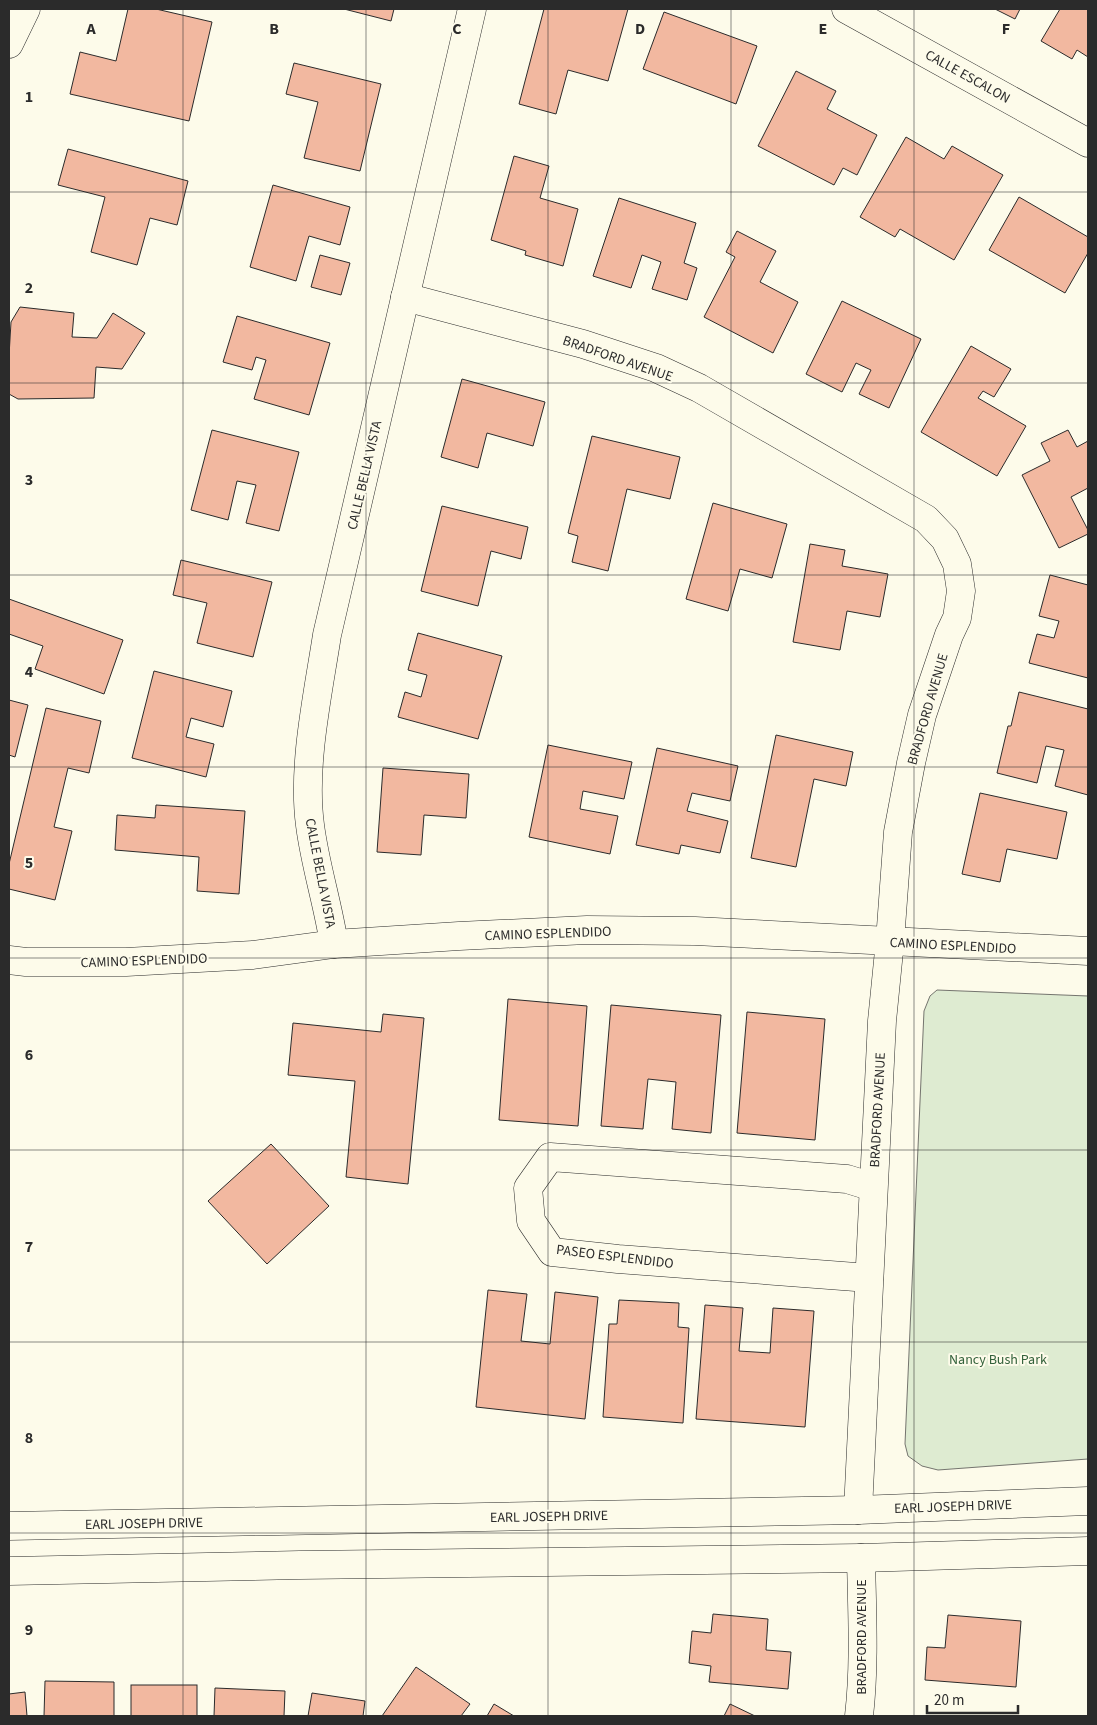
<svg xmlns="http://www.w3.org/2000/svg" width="1097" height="1725" viewBox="0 0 1097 1725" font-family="'Source Sans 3',sans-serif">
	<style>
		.green { fill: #deebd1; stroke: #74746e }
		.building { fill: #f2b8a0; stroke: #2b2b2b }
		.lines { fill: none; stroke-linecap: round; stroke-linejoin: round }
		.minor-casing { stroke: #2b2b2b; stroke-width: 29 }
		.secondary-casing { stroke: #2b2b2b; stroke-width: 29 }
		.minor { stroke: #fdfbea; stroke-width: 28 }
		.secondary { stroke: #fdfbea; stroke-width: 28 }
		.grid { fill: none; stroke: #2b2b2b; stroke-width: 1; stroke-opacity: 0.55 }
		.labels { text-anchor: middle; stroke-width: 4; stroke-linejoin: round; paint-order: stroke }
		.street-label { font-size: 14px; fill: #2b2b2b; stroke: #fdfbea }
		.park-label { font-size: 14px; fill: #34623c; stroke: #fdfbea }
		.grid-label { font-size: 16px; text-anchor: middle; font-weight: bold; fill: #2b2b2b; stroke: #fdfbea; stroke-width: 4; stroke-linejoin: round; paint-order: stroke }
	</style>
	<rect width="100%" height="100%" fill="#fdfbea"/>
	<polygon class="green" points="937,990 1088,996 1088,1459 938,1470 922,1466 908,1456 905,1444 924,1011 930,996"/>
	<g class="building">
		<polygon points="128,9 156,9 212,22 189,121 70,94 80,52 116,61"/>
		<polygon points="344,9 394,9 391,21"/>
		<polygon points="544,9 628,9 608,81 568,70 556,114 519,104"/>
		<polygon points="995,9 1020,9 1015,19"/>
		<polygon points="1060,9 1088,9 1088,57 1077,50 1072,59 1041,41"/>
		<polygon points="664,12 757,46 736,104 643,69"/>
		<polygon points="294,63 381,84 360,171 304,158 318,102 286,94"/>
		<polygon points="796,71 836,91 827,109 877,135 857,175 843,168 834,185 758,146"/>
		<polygon points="906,137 944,159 952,146 1003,175 954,260 900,229 895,237 860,217"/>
		<polygon points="68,149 188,181 177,225 150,218 137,265 91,252 105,197 58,185"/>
		<polygon points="514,156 549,166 540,198 578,209 563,266 525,255 526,251 491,240"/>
		<polygon points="273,185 350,207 340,245 309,236 296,281 250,267"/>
		<polygon points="1019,197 1088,237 1088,253 1065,293 989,250"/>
		<polygon points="619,198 696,223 684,263 697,268 687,300 652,289 661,262 642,255 631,288 593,276"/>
		<polygon points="737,231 776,251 760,282 798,302 773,353 704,317 735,257 726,252"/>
		<polygon points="320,255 350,263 341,295 311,287"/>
		<polygon points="842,301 921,339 889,408 859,394 871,370 856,363 842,392 806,374"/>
		<polygon points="20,307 74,313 72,337 97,338 113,313 145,333 122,369 96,367 94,398 18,399 9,394 9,356 11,322"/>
		<polygon points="237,316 330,343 309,415 254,399 266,360 256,357 252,370 223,362"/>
		<polygon points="971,346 1011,369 994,397 983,391 978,398 1026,426 997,476 921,432"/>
		<polygon points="462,379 545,402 533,446 487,433 478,468 441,457"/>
		<polygon points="212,430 299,452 279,531 246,523 256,485 237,481 228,520 191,510"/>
		<polygon points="1068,430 1077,447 1088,441 1088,488 1071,497 1088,530 1088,534 1059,548 1022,475 1050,461 1041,443"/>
		<polygon points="592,436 680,457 670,499 627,489 608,571 572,562 578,536 568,533"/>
		<polygon points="713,503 787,524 772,578 740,569 728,611 686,599"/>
		<polygon points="442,506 528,527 521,559 491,551 478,606 421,591"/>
		<polygon points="810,544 845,550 842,566 888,574 880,617 847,611 840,650 793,642"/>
		<polygon points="181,560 272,582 253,657 197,643 207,603 173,595"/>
		<polygon points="1050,575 1088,585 1088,678 1029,663 1037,634 1054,638 1059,621 1039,616"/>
		<polygon points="9,599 123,640 104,694 35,669 43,646 9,634"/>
		<polygon points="418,633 502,656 478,739 398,717 405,692 421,697 427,675 408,670"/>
		<polygon points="154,671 232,691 223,727 191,718 186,737 214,744 206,777 132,758"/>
		<polygon points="1019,692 1088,709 1088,795 1055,786 1064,750 1046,746 1037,783 997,773 1008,726 1011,726"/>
		<polygon points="9,700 28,705 15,757 9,755"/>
		<polygon points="46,708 101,721 89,773 68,768 54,827 72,831 55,900 9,889 9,864"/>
		<polygon points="776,735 853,752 846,786 814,779 796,867 751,858"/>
		<polygon points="548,745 632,762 624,799 583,791 580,809 618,816 610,854 529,837"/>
		<polygon points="657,748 738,766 730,801 692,793 687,811 728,821 720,853 681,845 679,854 636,845"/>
		<polygon points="383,768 469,774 466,818 424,815 421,855 377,852"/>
		<polygon points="980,793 1067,812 1057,859 1007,849 1000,882 962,874"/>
		<polygon points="156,805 245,811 239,894 197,891 199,857 115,850 117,815 155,818"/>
		<polygon points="508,999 587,1006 578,1126 499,1120"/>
		<polygon points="611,1005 721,1015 711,1133 672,1129 676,1082 648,1079 643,1129 601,1126"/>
		<polygon points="747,1012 825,1019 815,1140 737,1133"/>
		<polygon points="383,1014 424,1018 408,1184 346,1177 355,1081 288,1075 293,1023 381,1032"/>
		<polygon points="271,1144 329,1206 267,1264 208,1201"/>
		<polygon points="488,1290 527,1294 521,1341 550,1344 555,1292 598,1297 585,1419 476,1407"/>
		<polygon points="619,1300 679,1303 678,1327 689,1328 683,1423 603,1417 609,1324 617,1324"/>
		<polygon points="705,1305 743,1308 739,1351 770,1353 773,1308 814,1311 805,1427 696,1419"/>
		<polygon points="713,1614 768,1619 766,1650 791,1652 788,1689 709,1682 711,1666 689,1663 692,1631 711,1633"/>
		<polygon points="948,1615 1021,1621 1016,1687 925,1680 927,1647 945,1648"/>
		<polygon points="416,1667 470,1704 461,1716 382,1716"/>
		<polygon points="45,1681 114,1682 114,1716 44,1716"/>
		<rect x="131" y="1685" width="66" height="31"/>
		<polygon points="215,1688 285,1691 284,1716 214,1716"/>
		<polygon points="25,1692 27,1716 9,1716 9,1694"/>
		<polygon points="312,1693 365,1701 363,1716 308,1716"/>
		<polygon points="494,1704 514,1716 487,1716"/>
		<polygon points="730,1704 755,1716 724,1716"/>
	</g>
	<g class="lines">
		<defs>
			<g id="minor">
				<polyline points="846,9 1088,143"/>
				<polyline points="9,44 26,9"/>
				<polyline points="405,297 583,344 656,368 699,388 926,519 945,539 957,564 961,591 957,618 949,635 922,715 911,763 898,832 890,941 882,1021 858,1510"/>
				<path d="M334,944C328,904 315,865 310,825C302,766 318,694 327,635L472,9"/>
				<polyline points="9,960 26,962 126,962 253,955 334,944 459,936 587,930 695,931 1088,951"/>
				<polyline points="869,1278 618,1259 552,1252 531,1221 528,1188 550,1157 847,1179 873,1187"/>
				<path d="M859,1716C865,1664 862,1611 861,1558"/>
			</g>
			<g id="secondary">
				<polyline points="9,1526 858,1510 1088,1501"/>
				<polyline points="9,1571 300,1565 861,1558 1088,1551"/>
			</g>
		</defs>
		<use href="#minor" class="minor-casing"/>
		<use href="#secondary" class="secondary-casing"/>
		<use href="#minor" class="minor"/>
		<use href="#secondary" class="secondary"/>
	</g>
	<path class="grid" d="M183,9V1716M366,9V1716M548,9V1716M731,9V1716M914,9V1716M9,192H1088M9,383H1088M9,575H1088M9,767H1088M9,958H1088M9,1150H1088M9,1342H1088M9,1533H1088"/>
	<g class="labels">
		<g class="street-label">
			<text transform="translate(968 76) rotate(29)" y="5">CALLE ESCALON</text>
			<text transform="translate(618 358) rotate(19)" y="5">BRADFORD AVENUE</text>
			<text transform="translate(364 475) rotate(-77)" y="5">CALLE BELLA VISTA</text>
			<text transform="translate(927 709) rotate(-74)" y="5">BRADFORD AVENUE</text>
			<text transform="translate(321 873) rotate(79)" y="5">CALLE BELLA VISTA</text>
			<text transform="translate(548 933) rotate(-2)" y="5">CAMINO ESPLENDIDO</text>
			<text transform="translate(953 945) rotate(3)" y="5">CAMINO ESPLENDIDO</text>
			<text transform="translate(144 960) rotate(-2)" y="5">CAMINO ESPLENDIDO</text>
			<text transform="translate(877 1110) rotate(-87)" y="5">BRADFORD AVENUE</text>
			<text transform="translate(615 1256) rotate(7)" y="5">PASEO ESPLENDIDO</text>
			<text transform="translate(953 1506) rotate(-2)" y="5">EARL JOSEPH DRIVE</text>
			<text transform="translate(549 1516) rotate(-1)" y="5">EARL JOSEPH DRIVE</text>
			<text transform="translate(144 1523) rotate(-1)" y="5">EARL JOSEPH DRIVE</text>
			<text transform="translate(861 1637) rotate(-90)" y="5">BRADFORD AVENUE</text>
		</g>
		<g class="park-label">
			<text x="998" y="1364">Nancy Bush Park</text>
		</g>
	</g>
	<g class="grid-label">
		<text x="91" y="34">A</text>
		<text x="274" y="34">B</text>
		<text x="457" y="34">C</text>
		<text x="640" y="34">D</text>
		<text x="823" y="34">E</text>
		<text x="1006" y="34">F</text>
		<text x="29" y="102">1</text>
		<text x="29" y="293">2</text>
		<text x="29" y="485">3</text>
		<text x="29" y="677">4</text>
		<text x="29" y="868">5</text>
		<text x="29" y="1060">6</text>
		<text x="29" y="1252">7</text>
		<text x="29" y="1443">8</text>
		<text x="29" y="1635">9</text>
	</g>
	<rect width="1097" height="1725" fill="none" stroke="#2b2b2b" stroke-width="20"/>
	<path d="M927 1705v8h91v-8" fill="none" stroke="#2b2b2b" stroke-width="2.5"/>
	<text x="934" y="1705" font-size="15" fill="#2b2b2b" stroke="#fdfbea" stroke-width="4" paint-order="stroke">20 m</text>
</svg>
